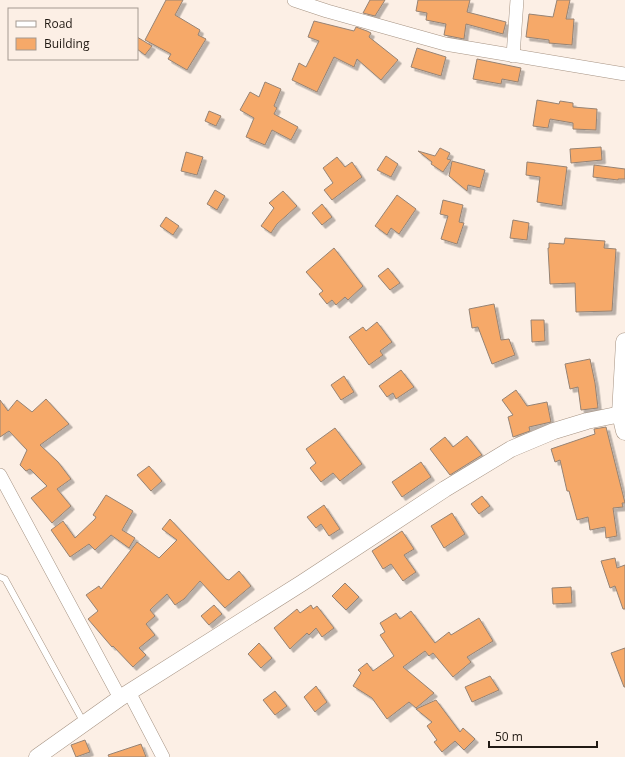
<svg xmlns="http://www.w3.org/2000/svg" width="625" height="757" viewBox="0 0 625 757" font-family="'Open Sans',sans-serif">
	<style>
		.building { fill: #f6a969; stroke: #968374; filter: url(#shadow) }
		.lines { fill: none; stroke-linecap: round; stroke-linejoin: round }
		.service-casing { stroke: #a69383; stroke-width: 7 }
		.minor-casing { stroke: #a69383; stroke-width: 14 }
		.tertiary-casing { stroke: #a69383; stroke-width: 17 }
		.secondary-casing { stroke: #a69383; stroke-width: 19 }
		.service { stroke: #fff; stroke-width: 6 }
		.minor { stroke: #fff; stroke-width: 13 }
		.tertiary { stroke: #fff; stroke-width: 16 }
		.secondary { stroke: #fff; stroke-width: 18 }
	</style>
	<defs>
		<filter id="shadow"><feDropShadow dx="3.5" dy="3.5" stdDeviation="0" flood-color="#0004"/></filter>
	</defs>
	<rect width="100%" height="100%" fill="#fcefe5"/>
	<g class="building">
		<polygon points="166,0 183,0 175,15 200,30 198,35 206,39 187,70 168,59 171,54 145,40"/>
		<polygon points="370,0 385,0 375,16 363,13"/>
		<polygon points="418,0 470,0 467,12 506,22 503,34 466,24 464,39 444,35 446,24 426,20 427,13 416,11"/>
		<polygon points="557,0 570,0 566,19 574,19 572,45 549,43 549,40 526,37 529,14 553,17"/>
		<polygon points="314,21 354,31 356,27 367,31 371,33 369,37 398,60 381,80 357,59 354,67 334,57 317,92 292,80 299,63 306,67 319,41 308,37"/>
		<polygon points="137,37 152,46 145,55 137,49"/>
		<polygon points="417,48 446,57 441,76 411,67"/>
		<polygon points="477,59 521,68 518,82 502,79 501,84 473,79"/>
		<polygon points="265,82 281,89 274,106 277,108 274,114 298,127 291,140 272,130 265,145 246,137 254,118 240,110 250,92 259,97"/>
		<polygon points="537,100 559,104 560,101 573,103 573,107 597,109 596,130 573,129 573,123 550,119 548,128 533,126"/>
		<polygon points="209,111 221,116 216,126 205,121"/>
		<polygon points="601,147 602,160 571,163 570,149"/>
		<polygon points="440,148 450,153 447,159 451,160 443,172 431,164 432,162 418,151 435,156"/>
		<polygon points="186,152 203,157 197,175 181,171"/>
		<polygon points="386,156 398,164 391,177 377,170"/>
		<polygon points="337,157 345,167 352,162 362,177 332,200 324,190 333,183 323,168"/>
		<polygon points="452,161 485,170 480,188 468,185 467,191 449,176"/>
		<polygon points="527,162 567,167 562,206 537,202 540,177 526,175"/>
		<polygon points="594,165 625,169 625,179 618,179 618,180 593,177"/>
		<polygon points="215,190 225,196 217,210 207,204"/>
		<polygon points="283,191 297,206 277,224 271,233 261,226 274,208 269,203"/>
		<polygon points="397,195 416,209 399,234 391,228 387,235 375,226"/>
		<polygon points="443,200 463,205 459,222 464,223 457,244 441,239 448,216 440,214"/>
		<polygon points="322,204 332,217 322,225 312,213"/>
		<polygon points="166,217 179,226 173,235 160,226"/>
		<polygon points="513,220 529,223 527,240 510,238"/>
		<polygon points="565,238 605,241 604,248 616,249 612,311 576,312 575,283 550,284 548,248 549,248 549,243 564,244"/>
		<polygon points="334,248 363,286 348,300 345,297 336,305 332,300 327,304 319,294 323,291 306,272"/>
		<polygon points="388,268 400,283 390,290 378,276"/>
		<polygon points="494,304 501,340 509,339 515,355 492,364 478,327 472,328 469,309"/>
		<polygon points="531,320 544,320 545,341 532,342"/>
		<polygon points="377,322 392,342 380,351 383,355 369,365 349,337 363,327 366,331"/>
		<polygon points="590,359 595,383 598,408 581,410 578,387 570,389 565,364"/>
		<polygon points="401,370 414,387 396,399 393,393 387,397 379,386"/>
		<polygon points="344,376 354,392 341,400 331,385"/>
		<polygon points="516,390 527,406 547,402 551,422 529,427 530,431 513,437 508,417 513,415 502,400"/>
		<polygon points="46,399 69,424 40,445 58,462 71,479 57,489 71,506 52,523 31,498 47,486 30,469 26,471 20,465 27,450 9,431 0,437 0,400 8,411 17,400 32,412"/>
		<polygon points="606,427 625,503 622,503 623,507 613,508 617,536 606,538 605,527 590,530 588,517 577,520 569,491 567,491 560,460 555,462 551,449 595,434 594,429"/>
		<polygon points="335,428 362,464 340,481 333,473 321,482 310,468 316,463 306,449"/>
		<polygon points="467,436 482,455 450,475 430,449 445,437 453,447"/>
		<polygon points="421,462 431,477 402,497 392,482"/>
		<polygon points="149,466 162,481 151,491 137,475"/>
		<polygon points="106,495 133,511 122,530 135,538 129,548 111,535 95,550 89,544 70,557 51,530 63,521 75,538 95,519 96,517 93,515"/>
		<polygon points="482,496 490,506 479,514 471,504"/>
		<polygon points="324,505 340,529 329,536 321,524 316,528 307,517"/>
		<polygon points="452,513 465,534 444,548 431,526"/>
		<polygon points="170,519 226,579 229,580 239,571 251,586 225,608 200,581 184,599 175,605 167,594 150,610 155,616 146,624 155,635 139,648 146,655 133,667 113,646 112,647 88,619 98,611 86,595 99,586 101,589 137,542 159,558 177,540 162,529"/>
		<polygon points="402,531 414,549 404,555 416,572 403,581 391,564 383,569 372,551"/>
		<polygon points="615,558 617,568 625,565 625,609 623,609 615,586 610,588 601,561"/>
		<polygon points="345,583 359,597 346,610 332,596"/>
		<polygon points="571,587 572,603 553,604 552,588"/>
		<polygon points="214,605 222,614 209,625 201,616"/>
		<polygon points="311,605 313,609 317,606 334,628 322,637 316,628 309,635 307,633 290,649 274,628 297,609 300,613"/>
		<polygon points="411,611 435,643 449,632 451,635 479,618 493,641 467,657 471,662 453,677 433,653 429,656 425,651 403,667 434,693 416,708 409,702 387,719 372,698 353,686 361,673 358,670 367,663 373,671 394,656 380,635 385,632 380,623 396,613 400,619"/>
		<polygon points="259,643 272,658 261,668 248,654"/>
		<polygon points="625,648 625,687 624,687 611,653"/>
		<polygon points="490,676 499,690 472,702 465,687"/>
		<polygon points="316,686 327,702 315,712 304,697"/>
		<polygon points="275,691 287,706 275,715 263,700"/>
		<polygon points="436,700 460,732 463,728 475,739 464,750 455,741 442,752 434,742 437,740 427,726 432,722 416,709"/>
		<polygon points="85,740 90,752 76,757 71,745"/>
		<polygon points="141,744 146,757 109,757 108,755"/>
	</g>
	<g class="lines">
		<defs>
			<polyline id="service" points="0,577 5,579 84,723"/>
			<g id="minor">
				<polyline points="294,0 327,11 445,44 625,74"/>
				<polyline points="513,56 517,0"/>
				<polyline points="0,475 120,698"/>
				<polyline points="129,692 163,757"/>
			</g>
			<polyline id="tertiary" points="37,757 120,698 302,583 445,489 511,449 554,431 587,421 621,414"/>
			<polyline id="secondary" points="625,342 621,414 625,431"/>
		</defs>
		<use href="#service" class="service-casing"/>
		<use href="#minor" class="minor-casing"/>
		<use href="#tertiary" class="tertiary-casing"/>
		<use href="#secondary" class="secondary-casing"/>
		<use href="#service" class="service"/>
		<use href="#minor" class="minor"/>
		<use href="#tertiary" class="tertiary"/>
		<use href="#secondary" class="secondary"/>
	</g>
	<rect x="8" y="8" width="130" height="52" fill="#fcefe5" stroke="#a49a91"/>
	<rect x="16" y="21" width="20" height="6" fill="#ffffff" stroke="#a49a91"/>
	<text x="44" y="28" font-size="12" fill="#211a14">Road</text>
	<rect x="16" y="38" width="20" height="12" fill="#f6a969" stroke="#a49a91"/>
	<text x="44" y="48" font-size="12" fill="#211a14">Building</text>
	<path d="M489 741v6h108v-6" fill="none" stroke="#211a14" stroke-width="2"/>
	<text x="495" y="741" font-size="12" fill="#211a14" stroke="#fcefe5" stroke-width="3" paint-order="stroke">50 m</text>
</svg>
